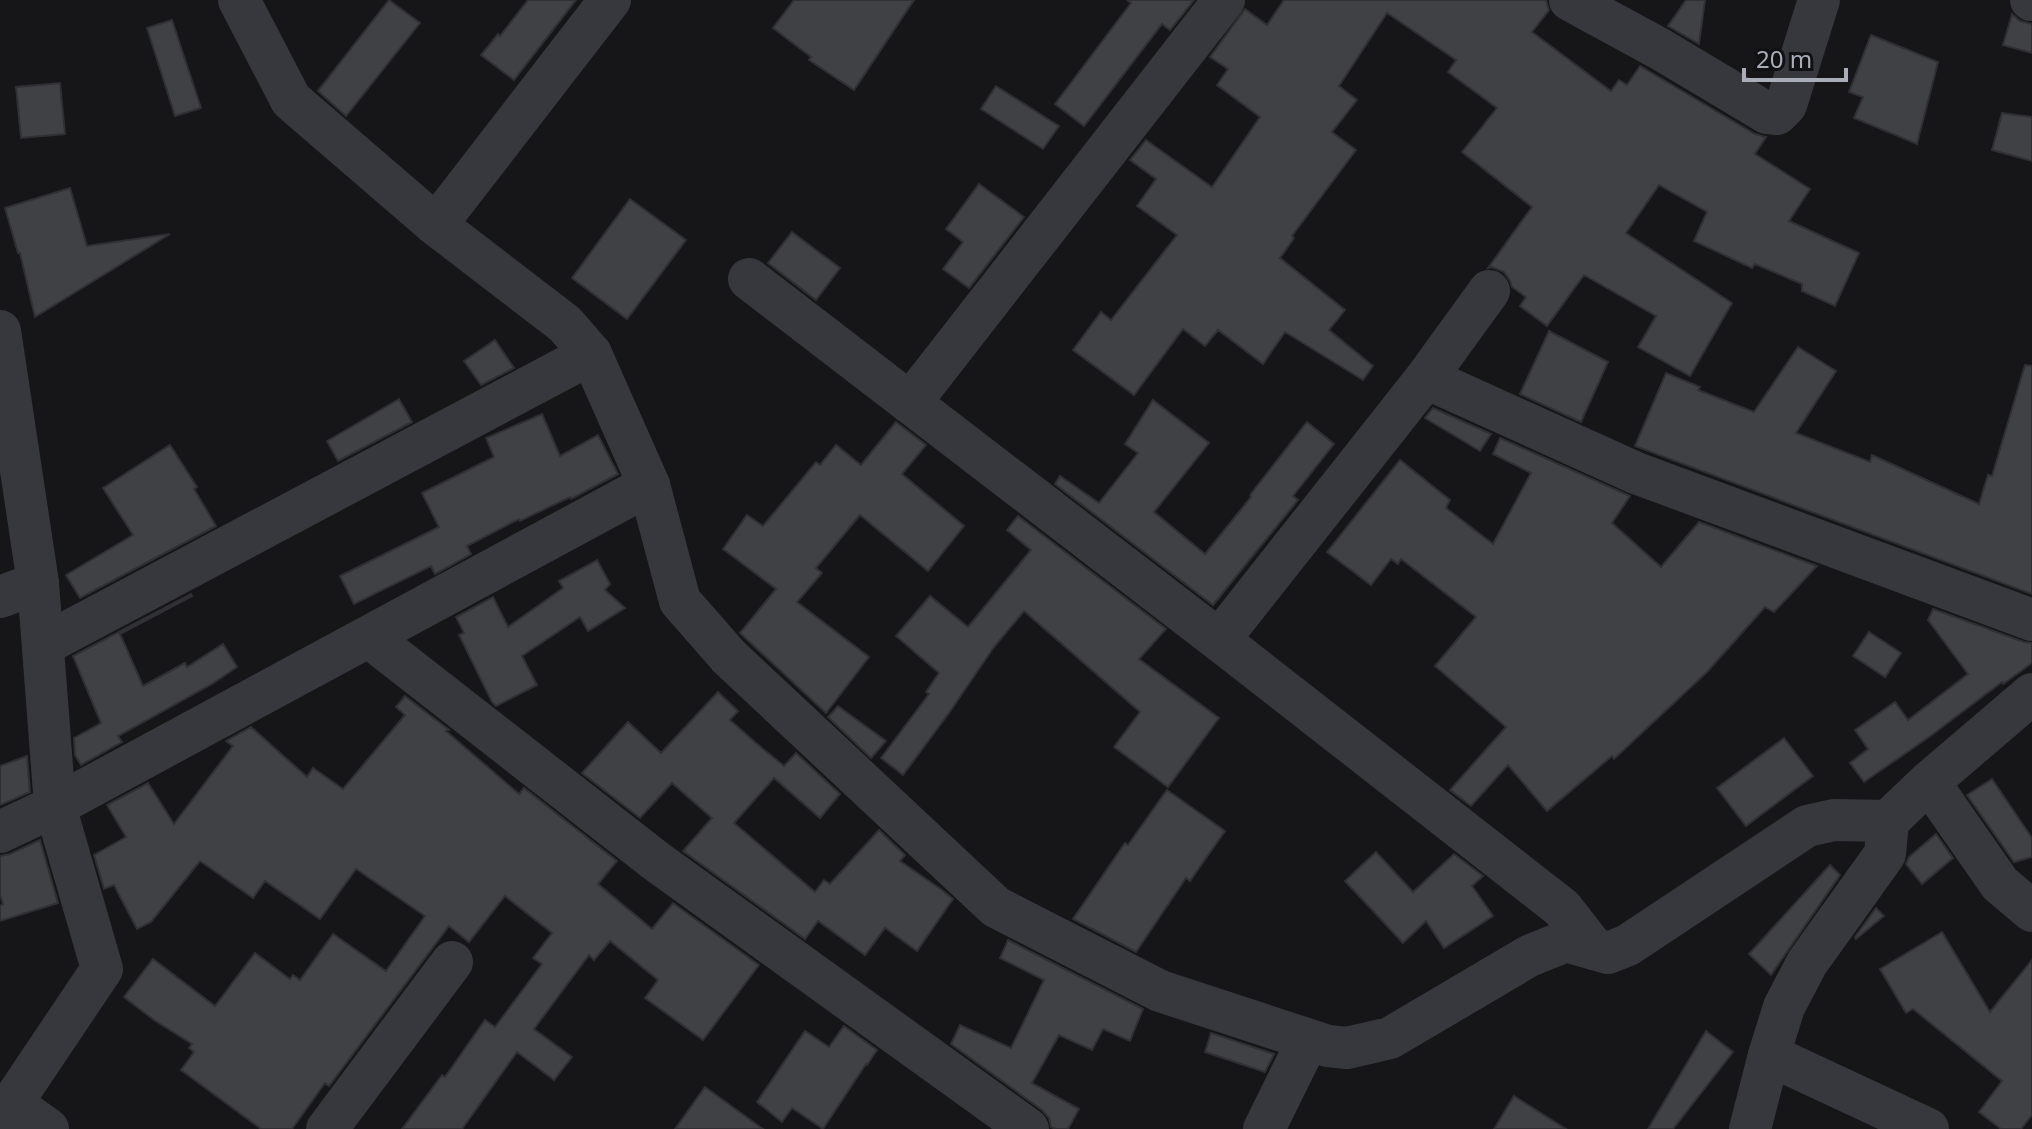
<svg xmlns="http://www.w3.org/2000/svg" width="2032" height="1129" viewBox="0 0 2032 1129" font-family="'Noto Sans',sans-serif">
	<style>
		.building { fill: #404145; stroke: #303034; stroke-width: 2 }
		.lines { fill: none; stroke-linecap: round; stroke-linejoin: round }
		.minor { stroke: #37383d; stroke-width: 42 }
	</style>
	<rect width="100%" height="100%" fill="#161618"/>
	<g class="building">
		<polygon points="389,0 420,23 346,116 318,91"/>
		<polygon points="528,0 576,0 514,80 481,55 498,34 500,36"/>
		<polygon points="794,0 914,0 854,90 809,60 811,57 773,28"/>
		<polygon points="1127,0 1194,0 1170,30 1162,24 1084,126 1055,104 1131,3"/>
		<polygon points="1284,0 1546,0 1549,10 1532,32 1611,91 1619,80 1627,85 1640,66 1755,134 1766,137 1755,154 1810,189 1789,221 1859,253 1835,306 1802,291 1802,284 1755,264 1752,268 1694,241 1707,212 1659,185 1626,233 1732,303 1690,376 1638,347 1656,316 1584,275 1547,326 1520,306 1526,297 1512,287 1510,281 1504,272 1492,267 1488,268 1532,207 1462,152 1497,108 1448,72 1456,60 1387,13 1339,86 1357,100 1332,132 1356,150 1292,236 1294,238 1280,258 1345,310 1329,330 1373,366 1363,380 1285,332 1263,364 1218,330 1205,346 1183,329 1134,395 1073,350 1101,312 1111,320 1177,235 1137,206 1156,179 1130,160 1146,140 1212,187 1260,117 1217,85 1228,69 1210,57 1245,9 1267,25"/>
		<polygon points="1686,0 1705,0 1699,44 1668,26"/>
		<polygon points="2012,14 2020,21 2032,24 2032,53 2003,45"/>
		<polygon points="172,20 201,108 175,116 147,28"/>
		<polygon points="1871,35 1938,62 1917,144 1854,118 1863,97 1849,92"/>
		<polygon points="60,83 65,134 21,138 16,87"/>
		<polygon points="996,86 1059,126 1043,149 981,109"/>
		<polygon points="2002,113 2032,117 2032,161 1992,150"/>
		<polygon points="979,184 1024,217 969,288 943,269 963,242 946,229"/>
		<polygon points="70,188 87,246 170,234 35,317 20,253 18,253 5,208"/>
		<polygon points="630,199 686,240 627,319 572,278"/>
		<polygon points="792,232 840,268 816,300 768,263"/>
		<polygon points="1549,331 1608,362 1581,422 1520,394"/>
		<polygon points="495,340 514,368 481,385 464,361"/>
		<polygon points="1798,347 1836,371 1796,433 1870,462 1872,455 1979,504 1988,475 1992,476 2025,365 2032,366 2032,594 1635,446 1666,373 1700,387 1698,390 1754,412"/>
		<polygon points="399,399 412,422 338,461 327,441"/>
		<polygon points="1153,400 1209,443 1154,512 1205,554 1251,497 1250,495 1307,422 1334,444 1293,496 1298,500 1213,605 1055,484 1060,476 1099,503 1138,453 1125,444"/>
		<polygon points="1433,408 1491,434 1480,451 1425,418"/>
		<polygon points="542,414 560,456 598,435 618,474 571,499 570,497 520,521 519,519 467,546 471,554 435,574 431,566 354,604 340,576 439,527 422,493 494,457 486,438"/>
		<polygon points="896,422 926,445 902,474 964,526 928,571 860,515 816,568 822,573 797,602 869,657 826,713 740,633 776,589 723,549 747,515 763,526 816,462 820,465 836,445 861,465"/>
		<polygon points="1500,438 1630,496 1612,523 1661,567 1699,522 1817,566 1774,612 1765,607 1707,672 1614,759 1612,756 1547,811 1508,765 1471,806 1450,790 1506,727 1435,666 1476,617 1401,559 1398,564 1391,559 1371,585 1327,552 1400,460 1450,500 1446,508 1493,544 1531,473 1493,454"/>
		<polygon points="170,445 197,487 194,489 216,526 80,598 66,575 133,535 103,488"/>
		<polygon points="1018,516 1166,629 1139,659 1219,718 1168,787 1114,747 1140,712 1024,611 994,647 949,713 903,775 881,758 929,694 926,692 939,673 896,636 930,596 968,627 1031,550 1007,530"/>
		<polygon points="597,560 610,584 605,590 625,608 588,631 580,617 522,656 537,685 496,706 492,702 459,635 464,633 456,617 493,597 508,627 563,588 559,581"/>
		<polygon points="191,594 192,596 120,634 143,686 185,663 187,667 223,644 237,667 212,684 118,736 122,742 81,765 75,755 74,738 101,723 73,656"/>
		<polygon points="1933,609 2024,642 2032,643 2032,663 2003,684 2002,682 1929,737 1864,782 1850,763 1868,749 1855,730 1895,702 1908,720 1968,674 1928,620"/>
		<polygon points="1869,632 1901,653 1885,677 1853,656"/>
		<polygon points="718,692 738,711 730,720 756,743 784,766 796,753 840,794 820,818 774,778 734,823 815,892 824,880 830,884 879,830 905,855 900,861 942,890 953,899 917,951 885,928 865,955 818,921 805,939 683,851 712,818 672,783 640,818 582,773 628,722 661,753"/>
		<polygon points="405,696 449,730 446,731 519,794 524,788 617,861 598,884 652,929 673,903 759,965 703,1040 645,998 658,980 610,941 594,960 589,955 534,1029 572,1057 554,1080 517,1052 462,1129 402,1129 442,1075 445,1077 485,1020 495,1027 542,964 533,958 552,933 505,896 469,942 449,926 329,1086 325,1083 292,1129 261,1129 181,1070 194,1052 189,1048 192,1044 154,1020 124,997 153,959 215,1006 255,953 290,979 293,975 300,980 333,934 386,971 425,916 356,869 320,919 265,881 253,898 200,861 151,922 137,929 114,885 104,889 94,855 126,837 107,805 148,783 174,824 233,746 226,741 251,727 307,777 313,768 343,789 405,715 396,707"/>
		<polygon points="838,706 886,741 871,758 828,717"/>
		<polygon points="1784,738 1813,776 1746,826 1717,788"/>
		<polygon points="27,756 30,792 0,805 0,766"/>
		<polygon points="1992,779 2032,838 2032,857 2014,862 1967,795"/>
		<polygon points="1167,790 1225,831 1190,881 1186,878 1136,952 1073,919 1125,843 1128,845"/>
		<polygon points="1936,834 1953,858 1922,884 1906,864 1909,857"/>
		<polygon points="40,840 58,903 0,921 0,906 3,904 0,894 0,856 10,854"/>
		<polygon points="1376,852 1413,892 1454,854 1483,876 1472,886 1493,916 1444,948 1426,921 1403,943 1345,881"/>
		<polygon points="1830,865 1840,875 1771,975 1749,954"/>
		<polygon points="1876,908 1884,916 1856,939 1855,937"/>
		<polygon points="1942,932 1990,1012 2032,960 2032,1115 2021,1129 2001,1129 1979,1112 2002,1081 1913,1009 1906,1013 1880,969"/>
		<polygon points="1008,940 1143,1009 1130,1041 1103,1029 1092,1050 1059,1035 1032,1083 1079,1109 1068,1129 1056,1129 1051,1127 1049,1118 1042,1110 951,1044 960,1025 1011,1048 1044,980 1000,958"/>
		<polygon points="844,1026 877,1050 867,1065 866,1064 823,1129 792,1108 782,1122 757,1102 805,1031 829,1047"/>
		<polygon points="1706,1031 1733,1052 1673,1129 1648,1129"/>
		<polygon points="1211,1033 1274,1054 1265,1072 1205,1052"/>
		<polygon points="705,1087 763,1129 675,1129"/>
		<polygon points="1514,1096 1566,1129 1494,1129"/>
	</g>
	<g class="lines">
		<g class="minor">
			<polyline points="239,0 291,100 436,225 565,324 591,354 649,485 680,601 729,657 996,907 1160,991 1328,1046 1347,1048 1390,1038 1529,956 1566,941 1608,953 1628,945 1807,826 1834,820 1888,821"/>
			<polyline points="1570,0 1660,49 1767,113 1777,114 1786,105 1819,0"/>
			<polyline points="2031,0 2032,0"/>
			<polyline points="436,225 610,0"/>
			<polyline points="749,279 1219,640 1562,908 1594,949"/>
			<polyline points="0,331 38,583 55,806 102,969 0,1121"/>
			<polyline points="1426,378 1636,473 2032,620"/>
			<polyline points="910,403 1224,0"/>
			<polyline points="0,597 38,583"/>
			<polyline points="369,637 656,861 1028,1129"/>
			<polyline points="1219,640 1426,378 1489,291"/>
			<polyline points="43,645 591,354"/>
			<polyline points="1929,782 2000,884 2032,911"/>
			<polyline points="0,832 55,806 649,485"/>
			<polyline points="1769,1055 1928,1129"/>
			<polyline points="13,1104 48,1129"/>
			<polyline points="327,1129 452,962"/>
			<polyline points="1264,1129 1308,1040"/>
			<polyline points="1750,1129 1769,1055 1784,1007 1807,963 1885,854 1888,821 1929,782 2032,694"/>
		</g>
	</g>
	<path d="M1744 68v12h102v-12" fill="none" stroke="#a8adb8" stroke-width="4"/>
	<text x="1756" y="68" font-size="24" fill="#a8adb8" stroke="#111113" stroke-width="6" paint-order="stroke">20 m</text>
</svg>
